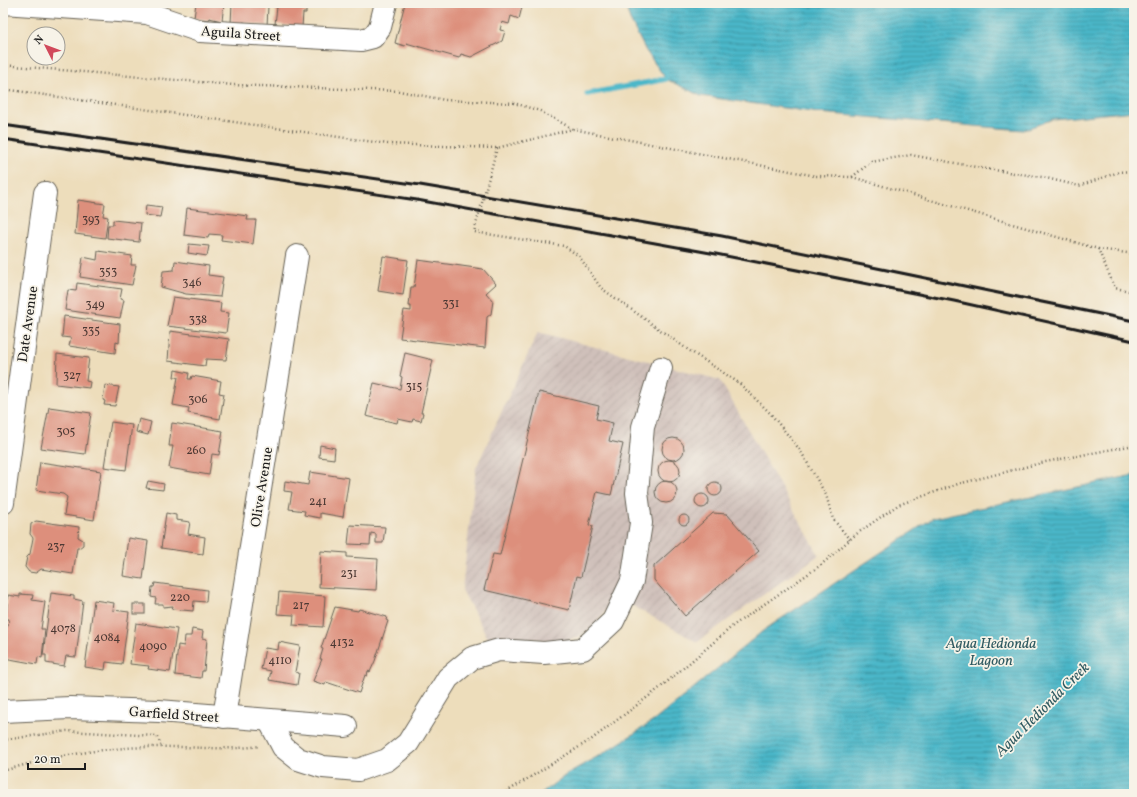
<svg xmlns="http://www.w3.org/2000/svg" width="1137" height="797" viewBox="0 0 1137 797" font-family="Vollkorn,serif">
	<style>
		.industrial { fill: url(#industrial-furrows) }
		.water { fill: url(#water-rules); stroke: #346a72 }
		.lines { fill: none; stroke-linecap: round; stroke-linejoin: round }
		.stream { stroke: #4cb7c9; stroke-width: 5.5 }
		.building { fill: #dd8f7b }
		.minor-casing { stroke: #656054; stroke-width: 24 }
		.path { stroke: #656054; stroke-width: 2.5; stroke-dasharray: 1 3; stroke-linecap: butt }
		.minor { stroke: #fff; stroke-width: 22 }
		.rail { stroke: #1c1c1c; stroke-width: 3 }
		.labels { text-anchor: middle; stroke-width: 3.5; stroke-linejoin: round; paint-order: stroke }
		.number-label { font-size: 12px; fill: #4c3934 }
		.street-label { font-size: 14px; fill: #1c1c1c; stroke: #f7f3e8 }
		.water-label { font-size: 15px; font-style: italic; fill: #2f5a61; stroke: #f7f3e8 }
	</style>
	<defs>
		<pattern id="industrial-furrows" width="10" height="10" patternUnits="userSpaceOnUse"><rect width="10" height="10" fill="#cfc0ba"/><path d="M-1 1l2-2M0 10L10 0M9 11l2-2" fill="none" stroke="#b1a49f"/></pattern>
		<pattern id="water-rules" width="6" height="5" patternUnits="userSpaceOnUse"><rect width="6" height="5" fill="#4cb7c9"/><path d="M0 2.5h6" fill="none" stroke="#3e94a2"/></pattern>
	</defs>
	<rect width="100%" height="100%" fill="#f7f3e8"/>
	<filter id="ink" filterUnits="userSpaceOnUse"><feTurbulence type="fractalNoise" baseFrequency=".025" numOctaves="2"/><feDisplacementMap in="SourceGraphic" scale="8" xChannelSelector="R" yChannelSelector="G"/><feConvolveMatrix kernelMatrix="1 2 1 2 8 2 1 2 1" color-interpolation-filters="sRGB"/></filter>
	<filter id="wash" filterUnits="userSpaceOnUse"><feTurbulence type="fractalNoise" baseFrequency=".012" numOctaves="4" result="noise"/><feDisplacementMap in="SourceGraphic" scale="16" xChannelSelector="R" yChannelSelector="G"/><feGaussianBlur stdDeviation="0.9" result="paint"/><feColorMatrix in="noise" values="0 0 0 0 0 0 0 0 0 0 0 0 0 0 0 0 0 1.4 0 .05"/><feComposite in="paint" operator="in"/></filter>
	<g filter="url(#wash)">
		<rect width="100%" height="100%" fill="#edddbb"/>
		<polygon class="industrial" points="538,332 720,380 819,555 697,642 633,606 610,605 593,628 579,637 561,642 533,639 490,642 462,590 476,468"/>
		<g class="water">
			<polygon points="625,3 1134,3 1134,111 1053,119 1023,130 819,113 701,96 666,79 646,51 630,20"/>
			<polygon points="1134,475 1134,794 540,794 570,772 604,753 655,720 764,630 933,518"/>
		</g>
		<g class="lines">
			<polyline class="stream" points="587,94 666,79"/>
		</g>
		<g id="blocks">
			<g class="building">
				<polygon points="196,3 224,3 222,21 209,18 209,20 194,18"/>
				<polygon points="232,3 304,3 304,7 306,7 306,13 303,13 302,27 275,24 277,7 268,6 267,26 243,22 243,24 231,23"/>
				<polygon points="405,3 453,4 523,3 519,19 511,16 509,24 502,22 500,30 505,31 502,41 471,57 461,54 459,58 406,43 405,46 395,43"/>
				<polygon points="78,200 105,204 103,216 108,217 105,238 75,234"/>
				<polygon points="146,205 162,207 160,217 145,215"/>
				<polygon points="187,208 248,216 247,220 256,220 253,244 221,240 222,235 209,234 208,238 184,235"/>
				<polygon points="113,220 141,223 139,242 107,238 108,225 113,225"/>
				<polygon points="189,244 209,246 207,256 188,253"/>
				<polygon points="98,251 132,256 131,265 136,265 132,285 80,277 83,257 97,260"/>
				<polygon points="383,256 408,260 403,295 378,291"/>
				<polygon points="418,260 483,269 496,284 486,293 493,301 491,314 487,317 485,348 400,338 404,310 411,311 411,306 409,306 411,287 414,287"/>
				<polygon points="175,261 209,266 208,275 223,277 220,297 186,294 161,287 163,271 174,270"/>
				<polygon points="77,283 122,289 120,299 124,300 120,318 65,310 68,290 76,291"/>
				<polygon points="173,297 221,303 220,312 229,313 226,333 167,326"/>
				<polygon points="64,316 120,324 119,343 116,342 115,353 69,346 71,338 62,337"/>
				<polygon points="170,331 229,339 226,360 206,359 205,366 168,361"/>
				<polygon points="405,353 433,360 421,413 423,413 421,421 413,419 412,422 398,419 397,423 366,416 374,383 400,389 402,377 400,376"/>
				<polygon points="57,354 89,358 86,381 90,382 89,388 56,384"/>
				<polygon points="175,370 189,373 188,379 191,379 192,376 221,381 219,393 224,394 220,419 188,413 189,408 173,405 178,377 174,377"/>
				<polygon points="105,385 119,387 115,406 104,405 105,401 103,400"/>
				<polygon points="539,392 599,406 596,419 613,423 609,441 623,444 611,495 597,492 589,525 593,526 581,577 577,576 569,610 484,590 493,554 500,555"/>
				<polygon points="49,407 91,413 85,454 41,448"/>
				<polygon points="139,419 151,422 148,435 136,432"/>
				<polygon points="111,422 132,425 126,470 104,467"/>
				<polygon points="172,423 223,431 219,455 212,454 209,475 169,468 173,446 169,446"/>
				<circle cx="673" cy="449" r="11"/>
				<polygon points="320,445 335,448 334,459 319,457"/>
				<circle cx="669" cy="471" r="11"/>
				<polygon points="40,462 101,471 94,520 64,515 67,497 63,494 36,490"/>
				<polygon points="310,472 349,478 343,517 320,513 320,518 304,515 305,511 289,509 292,492 284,491 285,481 308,485"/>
				<polygon points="148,481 164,484 163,490 146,488"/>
				<circle cx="666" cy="492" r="11"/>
				<circle cx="715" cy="489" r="7"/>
				<circle cx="702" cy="501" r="7"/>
				<polygon points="166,513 176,515 176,520 190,522 188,534 205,537 203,554 161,548"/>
				<polygon points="713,513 727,514 759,551 685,616 654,580 654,566"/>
				<circle cx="684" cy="520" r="5"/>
				<polygon points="36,521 79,527 78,537 83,540 83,545 79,548 77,548 73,574 41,569 36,573 29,572 25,567 27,557 30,554 33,538 30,534 31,524"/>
				<polygon points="350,525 385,527 383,543 376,543 376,534 371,533 370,545 348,544"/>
				<polygon points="128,538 148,541 143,579 123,576"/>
				<polygon points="321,551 347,553 347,557 378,559 376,590 319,587"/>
				<polygon points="155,583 207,590 206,602 194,601 193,611 172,609 173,606 163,607 163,604 155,604 156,598 151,597 152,587 154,587"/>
				<polygon points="279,592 325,596 323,627 293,625 294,615 277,614"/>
				<polygon points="51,593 74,596 74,599 83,601 76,657 66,656 64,666 46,663 46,655 43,655"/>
				<polygon points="20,594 33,595 32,600 45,602 41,629 45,629 42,658 38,657 37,664 4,658 6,638 5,635 5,629 8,626 9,619 6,619 8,595 20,597"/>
				<polygon points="94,600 114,603 113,610 129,612 122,664 106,662 105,670 85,667"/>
				<rect x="133" y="604" width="12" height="10"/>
				<polygon points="335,607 358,611 359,609 387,617 386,620 388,621 375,661 370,672 368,671 367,676 365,675 359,693 326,682 325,685 313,681 322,659 320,659 323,649 321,648"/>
				<polygon points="136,623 177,629 170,672 148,669 149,666 130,664"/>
				<polygon points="192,629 203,631 202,638 207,639 204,671 202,671 201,678 175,675 178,645 184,646 185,636 191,636"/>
				<polygon points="279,642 300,646 295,672 299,673 297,685 269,680 271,671 261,669 265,648 278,650"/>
			</g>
		</g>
	</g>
	<g filter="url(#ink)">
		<use href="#blocks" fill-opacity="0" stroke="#656054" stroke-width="1"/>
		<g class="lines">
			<defs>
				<g id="minor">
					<polyline points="3,3 147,13 200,31 361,40 373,37 380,27 386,3"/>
					<polyline points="3,503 45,193"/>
					<polyline points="3,711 70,708 159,711 346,726"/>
					<polyline points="224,717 297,256"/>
					<polyline points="269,720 283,747 298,759 323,767 358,770 387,760 408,743 448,678 472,658 499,650 544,653 583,649 613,621 632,581 641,523 637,493 643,427 661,368"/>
				</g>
			</defs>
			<use href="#minor" class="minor-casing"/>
			<g class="path">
				<polyline points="3,65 234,85 399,91 445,100 514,103 540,111 573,129"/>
				<polyline points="3,89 388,144 497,148 573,129 816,176 852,177 871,162 911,155 987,169 1042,177 1079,186 1119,172 1134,171"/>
				<polyline points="497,148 474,232 564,246 579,256 601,288 687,349 739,383 770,413 800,450 826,495 833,519 850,540"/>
				<polyline points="852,177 1098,249 1115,288 1134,292"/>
				<polyline points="1098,249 1134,254"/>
				<polyline points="3,740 67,731 157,736 162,747"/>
				<path d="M3,771C52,756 105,747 156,747C191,746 225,751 260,746"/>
				<polyline points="503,794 592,739 661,687 734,625 821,565 855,535 898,505 958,484 1045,462 1134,445"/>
			</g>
			<use href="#minor" class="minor"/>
			<g class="rail">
				<polyline points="3,125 420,185 722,236 1134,321"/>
				<polyline points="3,139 417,200 716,254 954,301 1134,341"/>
			</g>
		</g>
	</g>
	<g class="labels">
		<g class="number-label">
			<text x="91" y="223">393</text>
			<text x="108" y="275">353</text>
			<text x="192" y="286">346</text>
			<text x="451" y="307">331</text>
			<text x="95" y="308">349</text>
			<text x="198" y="323">338</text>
			<text x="91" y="334">335</text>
			<text x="72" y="379">327</text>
			<text x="414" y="390">315</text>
			<text x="198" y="403">306</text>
			<text x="66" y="435">305</text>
			<text x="196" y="454">260</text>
			<text x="318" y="505">241</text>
			<text x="56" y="550">237</text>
			<text x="349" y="577">231</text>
			<text x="180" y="601">220</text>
			<text x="301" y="609">217</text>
			<text x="63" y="632">4078</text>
			<text x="107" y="641">4084</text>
			<text x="342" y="646">4132</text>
			<text x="153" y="650">4090</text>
			<text x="280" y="664">4110</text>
		</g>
		<g class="street-label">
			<text transform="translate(241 33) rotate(4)" y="5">Aguila Street</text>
			<text transform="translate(27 324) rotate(-82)" y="5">Date Avenue</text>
			<text transform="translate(261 487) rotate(-81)" y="5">Olive Avenue</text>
			<text transform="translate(174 714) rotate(4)" y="5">Garfield Street</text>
		</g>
		<g class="water-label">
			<text x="991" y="648">Agua Hedionda<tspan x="991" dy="17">Lagoon</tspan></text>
			<text transform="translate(1042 709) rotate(-45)" y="5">Agua Hedionda Creek</text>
		</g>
	</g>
	<rect width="1137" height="797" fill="none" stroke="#f7f3e8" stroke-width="16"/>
	<g transform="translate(46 46) rotate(312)"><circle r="19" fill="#f7f3e8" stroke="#9f9d96"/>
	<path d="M0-3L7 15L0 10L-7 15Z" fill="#d1495b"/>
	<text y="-6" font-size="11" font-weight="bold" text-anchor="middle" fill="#1c1c1c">N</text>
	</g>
	<path d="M28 763v6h57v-6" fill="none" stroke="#1c1c1c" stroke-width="2"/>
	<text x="34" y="763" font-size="12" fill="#1c1c1c" stroke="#f7f3e8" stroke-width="3" paint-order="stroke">20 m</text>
</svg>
